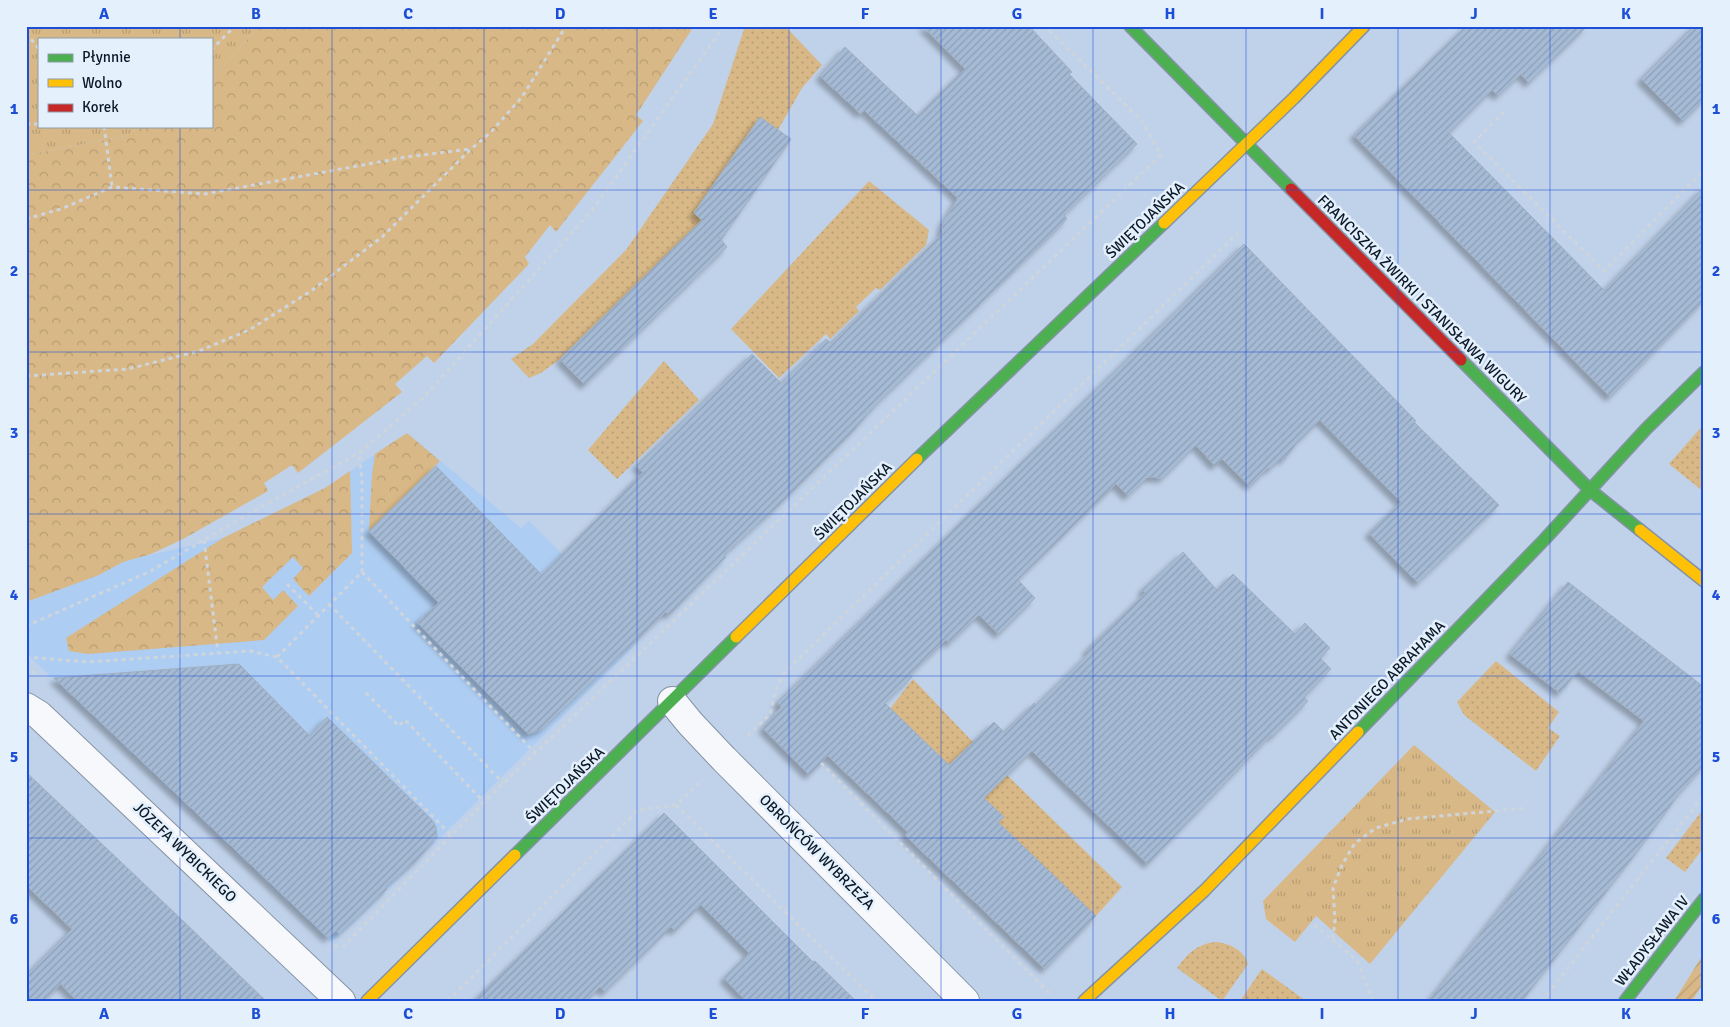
<svg xmlns="http://www.w3.org/2000/svg" width="1730" height="1027" viewBox="0 0 1730 1027" font-family="Signika,sans-serif">
	<style>
		.built { fill: #aecdf2 }
		.grass { fill: url(#grass-dots) }
		.forest { fill: url(#forest-crowns) }
		.park { fill: url(#park-tufts) }
		.garden { fill: url(#garden-furrows) }
		.building { fill: url(#building-hatch); stroke: #a0afc1; filter: url(#shadow) }
		.lines { fill: none; stroke-linecap: round; stroke-linejoin: round }
		.street-casing { stroke: #8593a5; stroke-width: 30 }
		.fast-casing { stroke: #8593a5; stroke-width: 14 }
		.slow-casing { stroke: #8593a5; stroke-width: 14 }
		.jam-casing { stroke: #8593a5; stroke-width: 14 }
		.path { stroke: #ced5dc; stroke-width: 3; stroke-dasharray: 4 4; stroke-linecap: butt }
		.street { stroke: #f6f8fc; stroke-width: 28 }
		.fast { stroke: #4caf50; stroke-width: 11 }
		.slow { stroke: #ffc107; stroke-width: 11 }
		.jam { stroke: #c62828; stroke-width: 11 }
		.grid { fill: none; stroke: #1d4ed8; stroke-width: 1; stroke-opacity: 0.55 }
		.labels { text-anchor: middle; stroke-width: 5; stroke-linejoin: round; paint-order: stroke }
		.street-label { font-size: 15px; fill: #0b1826; stroke: #e5f0fd }
		.neatline { fill: none; stroke: #1d4ed8; stroke-width: 2 }
		.grid-label { font-size: 16px; text-anchor: middle; font-weight: bold; fill: #1d4ed8 }
	</style>
	<defs>
		<pattern id="grass-dots" width="8" height="8" patternUnits="userSpaceOnUse" patternTransform="scale(1.25)"><rect width="8" height="8" fill="#d8b886"/><path d="M2 2h.1M6 6h.1" fill="none" stroke="#b89d74" stroke-width="1.8" stroke-linecap="round"/></pattern>
		<pattern id="forest-crowns" width="20" height="18" patternUnits="userSpaceOnUse" patternTransform="scale(1.25)"><rect width="20" height="18" fill="#d8b886"/><path d="M2 6a3 3 0 1 1 6 0M12 15a3 3 0 1 1 6 0" fill="none" stroke="#b89d74"/></pattern>
		<pattern id="park-tufts" width="24" height="20" patternUnits="userSpaceOnUse" patternTransform="scale(1.25)"><rect width="24" height="20" fill="#d8b886"/><path d="M3 7l-1-3M5 7V3M7 7l1-3M15 17l-1-3M17 17v-4M19 17l1-3" fill="none" stroke="#b89d74"/></pattern>
		<pattern id="garden-furrows" width="10" height="10" patternUnits="userSpaceOnUse" patternTransform="scale(1.25)"><rect width="10" height="10" fill="#d8b886"/><path d="M-1 1l2-2M0 10L10 0M9 11l2-2" fill="none" stroke="#b89d74"/></pattern>
		<pattern id="building-hatch" width="6" height="6" patternUnits="userSpaceOnUse" patternTransform="scale(1.25)"><rect width="6" height="6" fill="#a5bad4"/><path d="M-1 1l2-2M0 6l6-6M5 7l2-2" fill="none" stroke="#8d9fb6"/></pattern>
		<filter id="shadow"><feDropShadow dx="-4.5" dy="4.5" stdDeviation="2.5" flood-color="#0004"/></filter>
	</defs>
	<rect width="100%" height="100%" fill="#c0d2ea"/>
	<polygon class="built" points="407,433 521,528 529,521 643,635 628,652 357,920 331,943 26,653 26,570 120,562 223,538 325,488"/>
	<g class="grass">
		<polygon points="745,26 785,26 822,65 802,88 778,130 760,118 694,212 702,221 560,359 541,373 529,378 511,359 533,344 626,250 713,124"/>
		<polygon points="869,181 929,230 926,245 880,290 876,288 856,307 859,311 830,339 826,334 779,378 731,329"/>
		<polygon points="664,361 699,400 617,479 588,450"/>
		<polygon points="1704,424 1704,492 1669,464"/>
		<polygon points="1496,661 1559,712 1548,728 1560,736 1536,771 1464,715 1457,702"/>
		<polygon points="913,679 972,741 1122,887 1096,916 998,822 1003,816 902,720 886,714"/>
		<polygon points="1704,808 1704,847 1685,872 1666,858"/>
		<path d="M1216,942C1229,943 1244,950 1248,964L1222,1001L1177,968C1188,953 1197,944 1216,942Z"/>
		<polygon points="1262,969 1306,1001 1240,1001"/>
	</g>
	<g class="forest">
		<polygon points="259,26 694,26 636,115 643,121 556,232 550,225 525,257 529,264 434,363 427,356 395,384 402,392 298,473 292,465 264,483 268,491 183,539 151,554 123,562 99,575 26,602 26,155 125,136 142,126 211,126 211,80"/>
		<polygon points="407,433 440,461 369,531 372,475 375,454"/>
		<polygon points="350,471 352,553 309,596 293,579 303,568 293,557 262,587 273,600 283,590 298,606 264,640 88,654 69,651 66,638 223,538 325,488"/>
	</g>
	<g class="park">
		<polygon points="26,26 259,26 211,80 211,39 39,39 39,126 142,126 125,136 26,155"/>
		<polygon points="1414,745 1495,812 1370,964 1316,916 1295,942 1266,919 1263,901"/>
	</g>
	<polygon class="garden" points="1704,953 1704,982 1692,1001 1674,1001"/>
	<g class="building">
		<polygon points="923,26 1029,26 1072,72 1069,74 1137,144 1064,215 1067,219 1049,237 876,405 854,430 776,508 724,555 726,557 669,615 666,612 542,729 528,734 417,622 439,603 369,531 436,466 542,575 643,472 636,466 752,354 781,383 826,339 831,343 941,235 943,223 958,198 864,110 861,114 820,76 845,47 918,116 965,69"/>
		<polygon points="1466,26 1587,26 1529,83 1521,74 1498,96 1492,90 1449,133 1604,290 1704,187 1704,301 1610,397 1354,135"/>
		<polygon points="1694,26 1704,26 1704,100 1683,121 1641,79"/>
		<polygon points="760,117 791,139 721,240 718,236 727,247 585,385 560,359 702,220 694,213"/>
		<polygon points="1244,244 1416,421 1414,422 1499,505 1418,583 1369,533 1401,502 1320,420 1297,443 1284,460 1281,458 1270,469 1268,468 1250,486 1222,459 1215,466 1196,445 1163,478 1148,477 1128,496 1116,484 1018,580 1035,598 999,634 979,615 950,643 946,640 910,675 912,677 885,703 949,765 994,722 1004,732 1034,703 1036,705 1089,653 1087,650 1145,593 1142,590 1183,552 1217,590 1233,574 1295,634 1305,623 1330,648 1320,658 1331,669 1304,697 1308,701 1272,737 1271,735 1148,864 1032,751 984,798 1004,817 998,822 1096,916 1045,969 905,835 908,832 828,756 809,775 763,728 781,707 777,703"/>
		<polygon points="1568,582 1704,687 1704,766 1679,794 1637,852 1522,1001 1429,1001 1644,721 1578,671 1560,693 1510,654"/>
		<polygon points="239,664 310,736 327,717 432,820 436,827 437,837 416,861 386,886 387,889 339,934 336,931 328,938 54,678"/>
		<polygon points="26,772 178,916 266,1001 77,1001 61,984 43,1001 26,1001 26,975 72,929 26,885"/>
		<polygon points="664,813 813,962 815,961 856,1001 746,1001 724,978 749,953 701,905 675,931 671,927 605,992 600,987 586,1001 474,1001"/>
	</g>
	<g class="lines">
		<defs>
			<g id="street">
				<polyline points="672,701 690,723 724,759 965,1001"/>
				<polyline points="26,707 39,715 341,1001"/>
			</g>
			<g id="fast">
				<polyline points="1130,26 1291,189"/>
				<polyline points="1461,360 1590,490 1640,530"/>
				<polyline points="917,459 1164,223"/>
				<polyline points="1358,732 1544,540 1646,429 1704,372"/>
				<polyline points="515,855 736,637"/>
				<polyline points="1625,1001 1704,899"/>
			</g>
			<g id="slow">
				<polyline points="1164,223 1294,98 1364,26"/>
				<polyline points="1640,530 1704,581"/>
				<polyline points="736,637 917,459"/>
				<polyline points="367,1001 515,855"/>
				<polyline points="1084,1001 1204,891 1358,732"/>
			</g>
			<polyline id="jam" points="1291,189 1461,360"/>
		</defs>
		<use href="#street" class="street-casing"/>
		<use href="#fast" class="fast-casing"/>
		<use href="#slow" class="slow-casing"/>
		<use href="#jam" class="jam-casing"/>
		<g class="path">
			<polyline points="26,33 39,49"/>
			<polyline points="211,50 235,26"/>
			<polyline points="1504,112 1474,142 1604,271 1702,172"/>
			<polyline points="26,124 39,124"/>
			<polyline points="104,126 112,187"/>
			<polyline points="26,219 61,209 112,187 205,194 406,157 470,149"/>
			<polyline points="26,376 128,369 199,351 249,330 311,291 382,237 471,149 490,133 522,97 566,26"/>
			<polyline points="204,540 218,653"/>
			<polyline points="362,572 535,753"/>
			<polyline points="287,584 318,615"/>
			<polyline points="329,604 503,783"/>
			<polyline points="26,626 149,572 252,512 359,453 423,398 593,209 724,26"/>
			<polyline points="26,657 88,662 250,651 277,657 452,836"/>
			<polyline points="277,657 362,572 362,480 359,453"/>
			<polyline points="26,665 34,673"/>
			<polyline points="366,693 399,726 405,720 484,802"/>
			<polyline points="748,736 770,714 776,689 785,672 1238,233"/>
			<polyline points="821,763 1051,995"/>
			<polyline points="676,805 876,1001"/>
			<polyline points="1314,925 1357,960 1373,1001"/>
			<polyline points="1333,939 1335,920 1333,888 1342,865 1355,843 1376,828 1407,819 1527,808"/>
			<polyline points="334,946 343,947 484,802 1161,155 1142,121 1045,26"/>
			<polyline points="448,1001 638,810 676,805 699,783"/>
			<polyline points="1542,1001 1704,795"/>
		</g>
		<use href="#street" class="street"/>
		<use href="#fast" class="fast"/>
		<use href="#slow" class="slow"/>
		<use href="#jam" class="jam"/>
	</g>
	<path class="grid" d="M180,26V39M332,26V1001M484,26V1001M637,26V1001M789,26V1001M941,26V1001M1093,26V1001M1246,26V1001M1398,26V1001M1550,26V1001M180,126V1001M26,190H1704M26,352H1704M26,514H1704M26,676H1704M26,838H1704"/>
	<g class="labels">
		<g class="street-label">
			<text transform="translate(1145 220) rotate(-44)" y="5">ŚWIĘTOJAŃSKA</text>
			<text transform="translate(1422 299) rotate(45)" y="5">FRANCISZKA ŻWIRKI I STANISŁAWA WIGURY</text>
			<text transform="translate(853 501) rotate(-45)" y="5">ŚWIĘTOJAŃSKA</text>
			<text transform="translate(1387 680) rotate(-46)" y="5">ANTONIEGO ABRAHAMA</text>
			<text transform="translate(565 785) rotate(-44)" y="5">ŚWIĘTOJAŃSKA</text>
			<text transform="translate(185 852) rotate(44)" y="5">JÓZEFA WYBICKIEGO</text>
			<text transform="translate(817 852) rotate(45)" y="5">OBROŃCÓW WYBRZEŻA</text>
			<text transform="translate(1652 941) rotate(-52)" y="5">WŁADYSŁAWA IV</text>
		</g>
	</g>
	<rect width="1730" height="1027" fill="none" stroke="#e5f0fd" stroke-width="55"/>
	<rect x="38" y="38" width="175" height="90" fill="#e5f0fd" stroke="#8e9aa7"/>
	<rect x="48" y="54" width="25" height="8" fill="#4caf50" stroke="#8e9aa7"/>
	<text x="82" y="62" font-size="15" fill="#0b1826">Płynnie</text>
	<rect x="48" y="79" width="25" height="8" fill="#ffc107" stroke="#8e9aa7"/>
	<text x="82" y="88" font-size="15" fill="#0b1826">Wolno</text>
	<rect x="48" y="104" width="25" height="8" fill="#c62828" stroke="#8e9aa7"/>
	<text x="82" y="112" font-size="15" fill="#0b1826">Korek</text>
	<rect x="28" y="28" width="1674" height="972" class="neatline"/>
	<g class="grid-label">
		<text x="104" y="19">A</text>
		<text x="256" y="19">B</text>
		<text x="408" y="19">C</text>
		<text x="560" y="19">D</text>
		<text x="713" y="19">E</text>
		<text x="865" y="19">F</text>
		<text x="1017" y="19">G</text>
		<text x="1170" y="19">H</text>
		<text x="1322" y="19">I</text>
		<text x="1474" y="19">J</text>
		<text x="1626" y="19">K</text>
		<text x="14" y="114">1</text>
		<text x="1716" y="114">1</text>
		<text x="14" y="276">2</text>
		<text x="1716" y="276">2</text>
		<text x="14" y="438">3</text>
		<text x="1716" y="438">3</text>
		<text x="14" y="600">4</text>
		<text x="1716" y="600">4</text>
		<text x="14" y="762">5</text>
		<text x="1716" y="762">5</text>
		<text x="14" y="924">6</text>
		<text x="1716" y="924">6</text>
		<text x="104" y="1019">A</text>
		<text x="256" y="1019">B</text>
		<text x="408" y="1019">C</text>
		<text x="560" y="1019">D</text>
		<text x="713" y="1019">E</text>
		<text x="865" y="1019">F</text>
		<text x="1017" y="1019">G</text>
		<text x="1170" y="1019">H</text>
		<text x="1322" y="1019">I</text>
		<text x="1474" y="1019">J</text>
		<text x="1626" y="1019">K</text>
	</g>
</svg>
